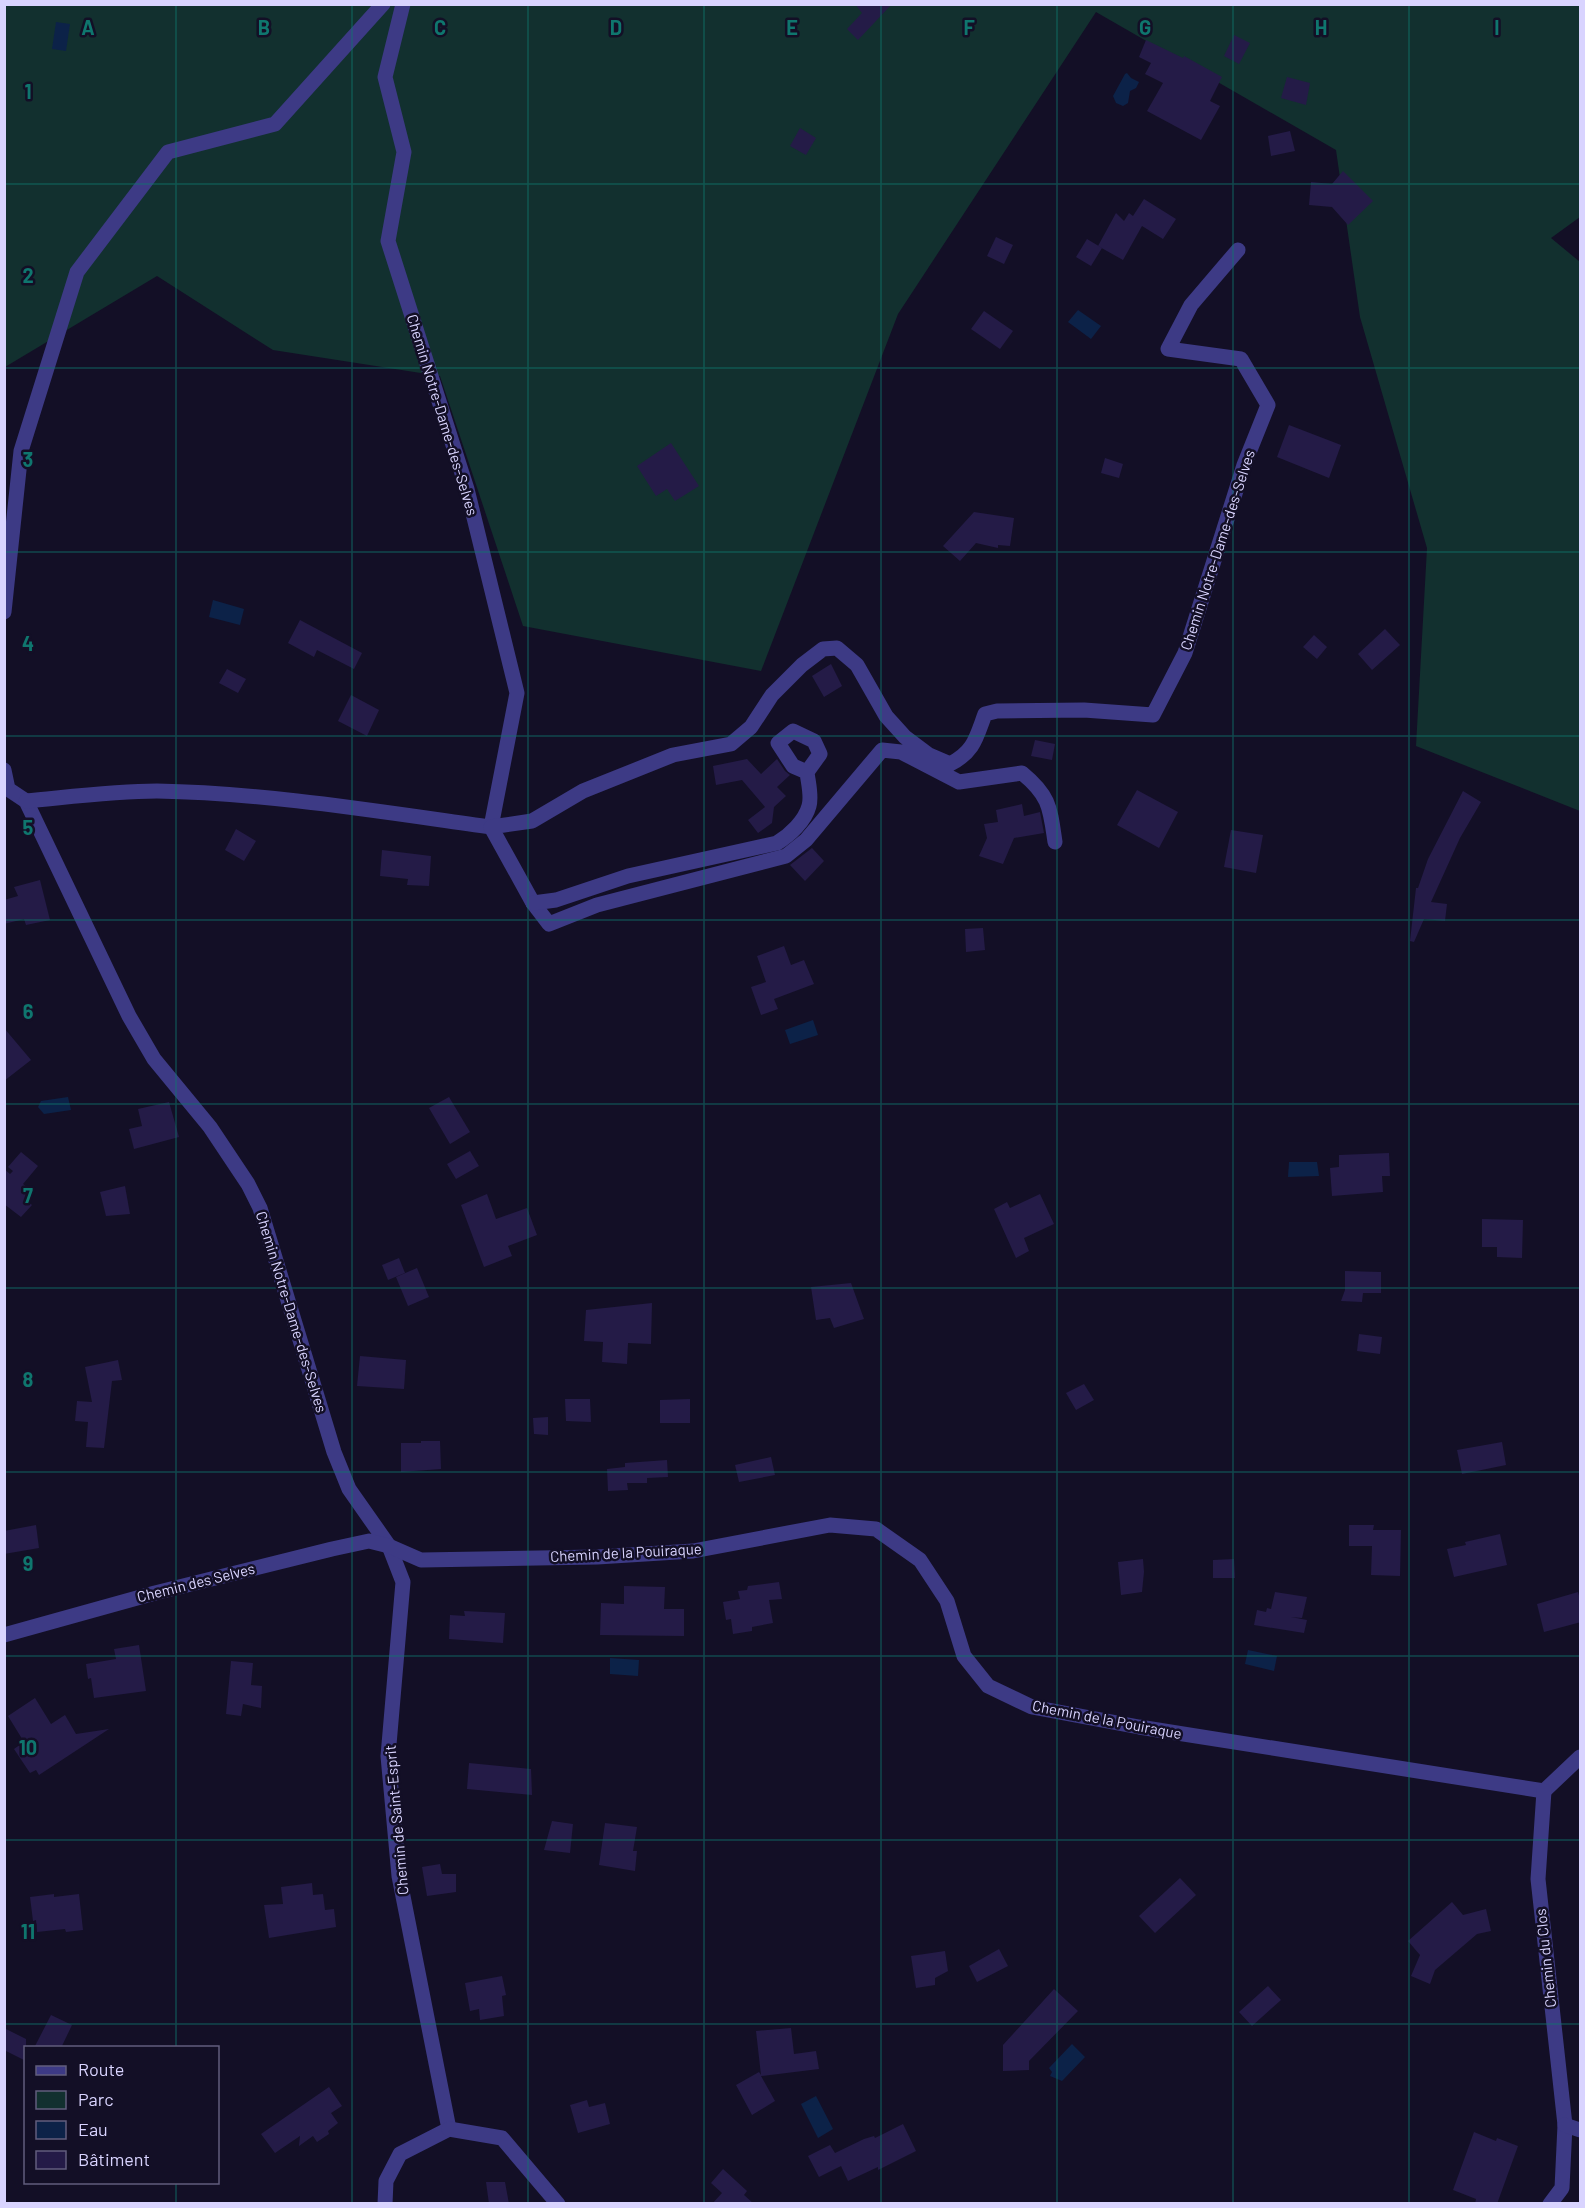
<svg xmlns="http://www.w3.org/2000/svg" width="1585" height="2208" viewBox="0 0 1585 2208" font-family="Barlow,sans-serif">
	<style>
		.green { fill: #12302f }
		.water { fill: #0c2248 }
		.building { fill: #241b47 }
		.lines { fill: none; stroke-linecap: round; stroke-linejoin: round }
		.minor { stroke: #3d3a85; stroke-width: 15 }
		.grid { fill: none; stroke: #0f766e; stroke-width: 1.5; stroke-opacity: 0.55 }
		.labels { text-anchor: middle; stroke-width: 5; stroke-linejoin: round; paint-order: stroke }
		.street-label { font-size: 15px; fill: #d9d4ff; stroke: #130f26 }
		.grid-label { font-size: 20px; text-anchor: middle; font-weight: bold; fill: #0f766e; stroke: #130f26; stroke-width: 5; stroke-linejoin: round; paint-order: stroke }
	</style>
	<rect width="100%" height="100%" fill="#130f26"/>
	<polygon class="green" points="4,5 1580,5 1580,217 1551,238 1580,262 1580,811 1416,746 1427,548 1360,317 1336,150 1096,12 898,314 761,671 523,626 440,376 273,350 157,276 5,367"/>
	<g class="water">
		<polygon points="56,22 70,24 66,51 52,49"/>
		<polygon points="1127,73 1131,78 1139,82 1136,88 1130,91 1128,103 1123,106 1116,103 1113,96 1125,74"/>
		<polygon points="1078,310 1101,326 1091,339 1068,322"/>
		<polygon points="213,600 244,609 240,625 209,617"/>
		<polygon points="813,1020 818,1035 790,1044 785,1030"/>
		<polygon points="68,1097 71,1110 44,1114 38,1107 41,1101"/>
		<polygon points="1289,1162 1317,1162 1319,1176 1288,1177"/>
		<polygon points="1248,1650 1277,1656 1274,1671 1245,1664"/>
		<polygon points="610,1658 639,1660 638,1676 610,1674"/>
		<polygon points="1072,2044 1085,2057 1062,2081 1050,2076 1052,2072 1049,2068"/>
		<polygon points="816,2096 833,2129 818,2138 801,2104"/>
	</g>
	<g class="building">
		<polygon points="855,4 892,4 858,40 847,29 862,13"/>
		<polygon points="1234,35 1250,43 1239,64 1224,56"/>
		<polygon points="1146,40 1183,58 1184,56 1222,77 1210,101 1220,106 1201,140 1147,111 1163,83 1145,74 1151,63 1139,57"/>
		<polygon points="1287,77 1310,83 1306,105 1281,98"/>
		<polygon points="800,128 816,138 806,155 790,146"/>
		<polygon points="1290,131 1295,151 1271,156 1268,136"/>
		<polygon points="1343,171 1373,201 1348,225 1332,207 1309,205 1311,182 1332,184"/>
		<polygon points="1144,199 1176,219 1163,239 1142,226 1123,260 1098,246 1116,213 1124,221 1129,213 1133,216"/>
		<polygon points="996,237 1013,245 1004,264 987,256"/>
		<polygon points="1087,239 1102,248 1091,266 1076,257"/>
		<polygon points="984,311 1013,331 1000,349 971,329"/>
		<polygon points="1289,425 1341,445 1329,478 1277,457"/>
		<polygon points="671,443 699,486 675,501 667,489 656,496 637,466"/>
		<polygon points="1105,458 1123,464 1119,478 1101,473"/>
		<polygon points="974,512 1014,518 1010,546 998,545 998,548 976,543 960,561 943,546"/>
		<polygon points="300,620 362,653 354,669 317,650 314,657 288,643"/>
		<polygon points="1385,629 1400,645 1372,670 1358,654"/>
		<polygon points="1314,635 1327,647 1317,659 1303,647"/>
		<polygon points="831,664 842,686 824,697 812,676"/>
		<polygon points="227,669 246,679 238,693 219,683"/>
		<polygon points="351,695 379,710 367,736 338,721"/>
		<polygon points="1035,740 1055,744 1052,760 1031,756"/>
		<polygon points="747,759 761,774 777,759 785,771 790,775 777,787 786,796 774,807 772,823 758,833 748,820 765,807 742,780 716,785 713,766"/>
		<polygon points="1137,790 1178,812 1159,848 1117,825"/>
		<polygon points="1463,791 1481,802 1460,838 1431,902 1447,904 1445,921 1424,919 1414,942 1410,941 1416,888 1418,888 1428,859"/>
		<polygon points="1022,804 1024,816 1040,812 1044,833 1014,838 1003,864 979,856 987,838 984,824 998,822 996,810"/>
		<polygon points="236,829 256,841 244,861 225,850"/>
		<polygon points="1231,830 1263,835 1256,873 1224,867"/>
		<polygon points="812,848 824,861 805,881 790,865"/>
		<polygon points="382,850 431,856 429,886 407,885 408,879 380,876"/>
		<polygon points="40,880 50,920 26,925 24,919 4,924 4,900 18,896 14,887"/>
		<polygon points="983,928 985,950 966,952 965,929"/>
		<polygon points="784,946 791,965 804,960 814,984 774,999 778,1009 761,1015 751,987 766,982 757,956"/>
		<polygon points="4,1028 31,1060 4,1081"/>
		<polygon points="449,1097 470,1132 450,1144 429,1108"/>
		<polygon points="169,1102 179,1137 134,1149 129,1129 142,1126 138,1109"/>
		<polygon points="470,1151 479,1166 456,1179 447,1164"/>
		<polygon points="21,1152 38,1166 23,1184 33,1192 26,1200 32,1205 21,1217 4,1204 4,1169 10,1174 13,1171 8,1167"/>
		<polygon points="1389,1153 1390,1176 1382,1176 1383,1192 1332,1196 1330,1168 1339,1167 1339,1155"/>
		<polygon points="125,1186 130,1214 106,1216 100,1192"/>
		<polygon points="487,1194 496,1219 527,1208 537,1235 508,1246 512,1256 484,1267 461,1205"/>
		<polygon points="1040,1194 1054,1224 1024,1238 1029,1251 1016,1258 994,1209 1007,1202 1010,1208"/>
		<polygon points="1482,1219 1523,1220 1522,1258 1497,1257 1497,1247 1482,1247"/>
		<polygon points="399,1258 405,1273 388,1280 382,1265"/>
		<polygon points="417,1268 429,1297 408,1306 396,1277"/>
		<polygon points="1345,1271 1381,1272 1381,1293 1363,1293 1362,1302 1341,1301 1345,1290"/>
		<polygon points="851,1283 864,1319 834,1328 830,1318 816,1320 811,1287"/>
		<polygon points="652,1303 651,1344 628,1343 627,1364 602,1362 603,1342 584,1341 586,1310"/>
		<polygon points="1359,1334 1382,1337 1380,1354 1357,1351"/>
		<polygon points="360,1356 406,1360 404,1389 357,1386"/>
		<polygon points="118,1360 122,1380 112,1381 104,1448 86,1447 88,1422 75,1421 77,1401 92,1402 85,1367"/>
		<polygon points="1084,1384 1094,1400 1076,1410 1066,1393"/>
		<polygon points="565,1399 590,1399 591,1422 566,1421"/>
		<polygon points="690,1399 690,1423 660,1423 660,1400"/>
		<polygon points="548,1417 548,1435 534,1434 533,1418"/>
		<polygon points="421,1441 440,1441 441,1469 401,1472 401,1443 421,1443"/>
		<polygon points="1502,1442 1506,1465 1462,1474 1457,1450"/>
		<polygon points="771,1457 775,1475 739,1482 735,1465"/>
		<polygon points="667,1460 668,1477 647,1478 647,1483 627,1483 628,1490 608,1491 607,1469 625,1467 625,1463"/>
		<polygon points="36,1525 39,1548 4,1554 4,1531"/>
		<polygon points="1349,1525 1374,1525 1373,1530 1401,1530 1400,1576 1371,1575 1372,1546 1349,1546"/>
		<polygon points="1500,1534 1507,1565 1454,1577 1447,1549 1466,1545 1465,1542"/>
		<polygon points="1143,1559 1144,1572 1142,1592 1121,1595 1118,1562"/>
		<polygon points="1234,1559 1235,1578 1213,1578 1213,1560"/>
		<polygon points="779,1582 782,1599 769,1600 773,1623 752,1627 752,1631 733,1634 731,1619 726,1620 723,1602 740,1599 738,1591 747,1590 748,1586"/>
		<polygon points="624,1586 665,1587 664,1609 684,1609 684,1636 600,1635 601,1603 624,1604"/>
		<polygon points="1275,1592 1307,1597 1302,1618 1291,1617 1307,1620 1304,1633 1254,1625 1257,1610 1266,1612 1267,1608 1271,1609"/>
		<polygon points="1578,1592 1581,1602 1581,1622 1544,1632 1537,1604"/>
		<polygon points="464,1611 505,1613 503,1643 449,1639 450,1615 465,1616"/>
		<polygon points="139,1645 146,1691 94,1698 91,1678 88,1679 86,1664 116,1659 114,1649"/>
		<polygon points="231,1661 253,1663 251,1685 262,1686 261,1708 243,1704 241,1716 226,1714"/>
		<polygon points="35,1698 51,1724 65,1715 76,1734 109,1729 39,1775 36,1770 30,1773 14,1749 24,1742 8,1716"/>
		<polygon points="469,1763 531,1769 532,1795 467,1789"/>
		<polygon points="552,1821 573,1824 570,1853 544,1850"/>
		<polygon points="605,1823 637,1827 633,1851 637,1851 635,1871 599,1865"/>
		<polygon points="440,1864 442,1874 456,1874 456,1892 427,1896 422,1867"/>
		<polygon points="1180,1878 1196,1895 1155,1933 1139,1916"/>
		<polygon points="312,1883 313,1895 323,1894 325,1910 334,1909 336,1927 269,1938 264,1905 283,1904 281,1887"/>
		<polygon points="54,1894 54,1897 79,1894 83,1930 66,1932 65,1929 37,1932 36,1920 33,1921 30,1897"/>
		<polygon points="1452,1902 1463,1915 1486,1909 1491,1931 1477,1934 1435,1970 1430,1984 1411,1976 1420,1955 1408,1941"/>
		<polygon points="999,1949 1008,1966 977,1982 969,1966"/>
		<polygon points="945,1951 948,1971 935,1978 935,1985 916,1988 911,1956"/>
		<polygon points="502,1976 506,1995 502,1996 504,2016 480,2020 479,2009 470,2011 465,1983"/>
		<polygon points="1268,1986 1281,2000 1252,2026 1239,2012"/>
		<polygon points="1054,1989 1078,2011 1029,2061 1029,2070 1003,2071 1003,2045"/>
		<polygon points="51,2015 72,2025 61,2048 34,2048"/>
		<polygon points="4,2028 26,2039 26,2061 4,2050"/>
		<polygon points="791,2028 794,2054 816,2051 819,2069 761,2076 775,2101 752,2115 736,2085 759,2072 761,2075 756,2031"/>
		<polygon points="329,2087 342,2106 331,2113 338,2123 328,2131 329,2134 317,2142 313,2136 299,2146 300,2136 275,2153 261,2134"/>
		<polygon points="587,2100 589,2107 605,2103 610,2124 578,2133 570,2105"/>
		<polygon points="903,2124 916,2151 878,2170 878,2167 848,2181 841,2166 819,2177 808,2156 830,2145 835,2153 864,2139 874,2136 875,2138"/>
		<polygon points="1474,2132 1496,2141 1497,2138 1518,2146 1497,2204 1475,2204 1476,2199 1453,2190"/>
		<polygon points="723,2169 747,2191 744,2195 754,2204 712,2204 722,2193 711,2183"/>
		<polygon points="486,2182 505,2182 509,2204 489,2204"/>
	</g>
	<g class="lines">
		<g class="minor">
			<polyline points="4,612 21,451 77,272 168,152 275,124 383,4"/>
			<polyline points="4,770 8,789 26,801 129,1016 154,1059 210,1127 248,1184 260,1208 334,1452 349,1489 389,1546 403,1582 388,1756 399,1876 449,2129 400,2154 386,2181 385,2204"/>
			<path d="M26,801C69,797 114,791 157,791C268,793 382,812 491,827L517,693L467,489L388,241L404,152L385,77L403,4"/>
			<path d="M1055,842C1050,808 1050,796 1022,773L959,782L901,752L882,750L806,840L786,856L597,905L549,924L533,903L491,827L532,821L583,791L673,755L731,744L751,727L772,695L802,665L823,649L837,648L857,665L886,716L905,737L929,755L950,764C974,752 976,738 985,714L997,711L1084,710L1153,715L1185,653L1244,465L1268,405L1241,359L1168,349L1191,305L1238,250"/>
			<path d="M533,903L556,900L628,876L777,843C790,835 805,821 809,806C812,796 808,782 807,772L820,754L814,741L793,731L778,743L793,766L807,772"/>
			<polyline points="4,1635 155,1593 332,1549 369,1541 389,1546 421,1560 597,1557 693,1551 830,1525 876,1529 920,1560 947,1601 964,1656 988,1686 1032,1707 1139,1727 1544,1791 1580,1757"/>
			<polyline points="1544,1791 1538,1879 1565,2125 1562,2188 1550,2204"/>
			<polyline points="1565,2125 1580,2130"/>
			<polyline points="449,2129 502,2138 558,2204"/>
		</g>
	</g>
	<path class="grid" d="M176,4V2048M352,4V2204M528,4V2204M704,4V2204M881,4V2204M1057,4V2204M1233,4V2204M1409,4V2204M4,184H1580M4,368H1580M4,552H1580M4,736H1580M4,920H1580M4,1104H1580M4,1288H1580M4,1472H1580M4,1656H1580M4,1840H1580M4,2024H1580M176,2182V2204"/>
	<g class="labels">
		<g class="street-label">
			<text transform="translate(442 415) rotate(73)" y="5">Chemin Notre-Dame-des-Selves</text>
			<text transform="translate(1218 550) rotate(-72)" y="5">Chemin Notre-Dame-des-Selves</text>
			<text transform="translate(291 1312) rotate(73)" y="5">Chemin Notre-Dame-des-Selves</text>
			<text transform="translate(626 1553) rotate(-3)" y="5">Chemin de la Pouiraque</text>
			<text transform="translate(196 1583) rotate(-14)" y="5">Chemin des Selves</text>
			<text transform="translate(1107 1720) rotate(11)" y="5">Chemin de la Pouiraque</text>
			<text transform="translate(397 1820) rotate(-95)" y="5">Chemin de Saint-Esprit</text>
			<text transform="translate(1546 1958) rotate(-96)" y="5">Chemin du Clos</text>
		</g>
	</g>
	<g class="grid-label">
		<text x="88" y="35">A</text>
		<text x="264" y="35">B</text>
		<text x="440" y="35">C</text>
		<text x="616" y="35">D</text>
		<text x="792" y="35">E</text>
		<text x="969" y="35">F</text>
		<text x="1145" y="35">G</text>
		<text x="1321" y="35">H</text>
		<text x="1497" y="35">I</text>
		<text x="28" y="99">1</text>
		<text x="28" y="283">2</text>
		<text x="28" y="467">3</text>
		<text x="28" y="651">4</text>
		<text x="28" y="835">5</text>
		<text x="28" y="1019">6</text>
		<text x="28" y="1203">7</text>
		<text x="28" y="1387">8</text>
		<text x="28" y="1571">9</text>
		<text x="28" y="1755">10</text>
		<text x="28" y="1939">11</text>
	</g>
	<rect width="1585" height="2208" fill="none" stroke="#d9d4ff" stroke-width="12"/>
	<rect x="24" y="2046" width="195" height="138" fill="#130f26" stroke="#625e7d" stroke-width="1.5"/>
	<rect x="36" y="2066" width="30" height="9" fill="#3d3a85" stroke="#625e7d" stroke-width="1.5"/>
	<text x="78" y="2076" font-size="18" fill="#d9d4ff">Route</text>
	<rect x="36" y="2091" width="30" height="18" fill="#12302f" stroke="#625e7d" stroke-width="1.5"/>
	<text x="78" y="2106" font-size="18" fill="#d9d4ff">Parc</text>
	<rect x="36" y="2121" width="30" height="18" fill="#0c2248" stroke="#625e7d" stroke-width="1.5"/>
	<text x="78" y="2136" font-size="18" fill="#d9d4ff">Eau</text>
	<rect x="36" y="2151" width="30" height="18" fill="#241b47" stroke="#625e7d" stroke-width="1.5"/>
	<text x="78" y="2166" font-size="18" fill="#d9d4ff">Bâtiment</text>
</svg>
